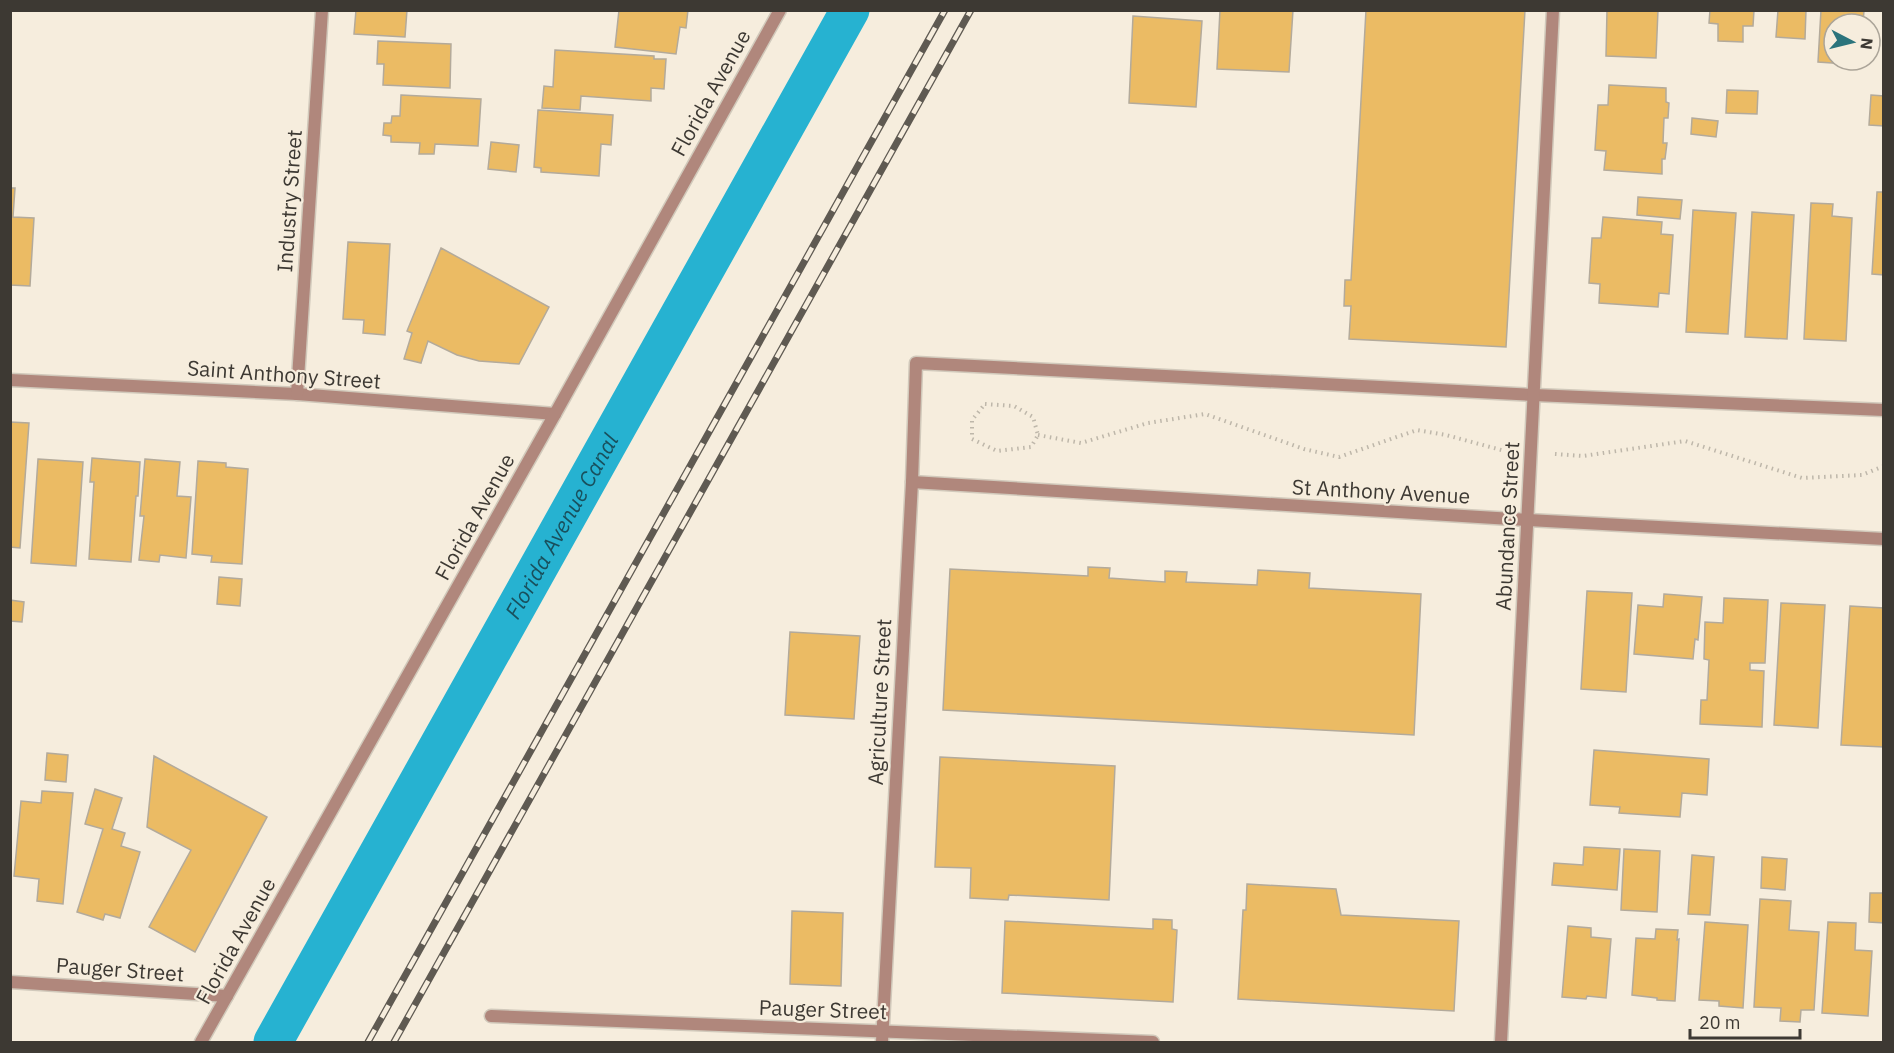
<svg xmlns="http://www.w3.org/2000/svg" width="1894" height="1053" viewBox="0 0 1894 1053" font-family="'IBM Plex Sans',sans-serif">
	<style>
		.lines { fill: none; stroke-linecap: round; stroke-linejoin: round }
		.canal { stroke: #26b2d1; stroke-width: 39 }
		.building { fill: #ebbb64; stroke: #b3aa9b; stroke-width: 1.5 }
		.minor-casing { stroke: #d1c9bb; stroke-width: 15 }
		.tertiary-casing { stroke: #d1c9bb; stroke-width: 15 }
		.path { stroke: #beb7aa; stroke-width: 4; stroke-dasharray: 1.5 4.5; stroke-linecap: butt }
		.minor { stroke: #b0877c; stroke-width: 12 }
		.tertiary { stroke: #b0877c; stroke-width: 12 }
		.rail-casing { stroke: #5f5a52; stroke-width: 7 }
		.rail { stroke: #f6eddd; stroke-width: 4.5; stroke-dasharray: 14; stroke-linecap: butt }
		.labels { text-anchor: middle; stroke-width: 4.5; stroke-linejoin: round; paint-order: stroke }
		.street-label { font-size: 21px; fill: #3d3933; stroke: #f6eddd }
		.water-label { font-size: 22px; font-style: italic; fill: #19505d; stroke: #f6eddd }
	</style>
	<rect width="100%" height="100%" fill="#f6eddd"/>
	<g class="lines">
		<path class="canal" id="s1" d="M273,1042L850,10"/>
	</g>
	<g class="building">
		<polygon points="356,10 407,10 405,37 354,34"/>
		<polygon points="619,10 688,10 686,28 680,27 676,54 615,47"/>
		<polygon points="1220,10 1293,10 1289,72 1217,69"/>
		<polygon points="1366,10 1525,10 1506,347 1349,339 1351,306 1344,306 1345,280 1351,280"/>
		<polygon points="1607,10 1658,10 1656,58 1606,56"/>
		<polygon points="1710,10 1754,10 1753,26 1743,26 1743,42 1718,41 1718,24 1709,23"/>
		<polygon points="1778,10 1806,10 1805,39 1776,37"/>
		<polygon points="1821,10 1864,10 1863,24 1834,24 1834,60 1861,60 1861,65 1818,62"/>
		<polygon points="1133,16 1202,21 1196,107 1129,103"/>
		<polygon points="378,41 451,44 450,88 383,85 384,64 377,64"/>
		<polygon points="555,50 654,56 654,59 666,59 664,89 651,88 651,101 581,96 580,110 542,108 544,86 553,87"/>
		<polygon points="1609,85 1666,88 1666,102 1669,103 1668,118 1664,118 1663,143 1667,143 1665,159 1662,159 1662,174 1604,170 1606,151 1595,150 1598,105 1608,105"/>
		<polygon points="1727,90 1758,91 1757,114 1726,113"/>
		<polygon points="401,95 481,99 478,146 435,144 434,154 419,154 420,143 391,142 391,136 383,135 384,123 391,123 392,116 400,116"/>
		<polygon points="1871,95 1884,96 1884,126 1869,125"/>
		<polygon points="538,110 613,115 611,145 601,144 599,176 541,172 541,168 534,167"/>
		<polygon points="1692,118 1718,121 1716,137 1691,134"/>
		<polygon points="491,142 519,145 516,172 488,169"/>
		<polygon points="10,188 15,188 13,217 34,218 30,286 10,285"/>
		<polygon points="1877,192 1884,192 1884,275 1872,274"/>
		<polygon points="1638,197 1682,200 1680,219 1637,215"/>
		<polygon points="1811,203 1833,204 1832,216 1852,218 1846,341 1804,339"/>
		<polygon points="1693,210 1736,213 1728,334 1686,332"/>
		<polygon points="1752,212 1794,215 1787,339 1745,337"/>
		<polygon points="1603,217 1662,222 1661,234 1673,235 1669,294 1659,293 1658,307 1599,303 1600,284 1589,283 1592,238 1601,238"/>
		<polygon points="348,242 390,244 385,335 363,333 364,320 343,319"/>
		<polygon points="441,248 549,307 519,364 479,361 457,355 428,341 421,363 404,359 412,333 407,331"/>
		<polygon points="10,422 29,423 20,548 10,547"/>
		<polygon points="92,458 140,462 138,496 136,496 131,562 89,559 94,482 90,482"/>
		<polygon points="38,459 83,462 76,566 31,563"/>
		<polygon points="145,459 180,462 177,496 191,497 186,558 160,555 159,562 139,560 144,516 140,516"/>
		<polygon points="198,461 226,463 226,467 248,469 242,564 211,562 212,556 192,554"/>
		<polygon points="1088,567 1110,568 1109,578 1165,582 1165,571 1187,572 1186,582 1257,585 1258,570 1310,573 1309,588 1421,594 1414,735 943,710 950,569 1088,576"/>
		<polygon points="219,577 242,579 240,606 217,604"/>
		<polygon points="1587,591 1632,593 1626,692 1581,689"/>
		<polygon points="1664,594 1702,597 1698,640 1695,639 1693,659 1634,654 1638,605 1663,607"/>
		<polygon points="1724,598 1768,600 1765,663 1750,663 1750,670 1764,671 1762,727 1700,724 1701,700 1707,700 1709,660 1704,659 1705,622 1723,623"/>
		<polygon points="10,600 24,602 22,622 10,621"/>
		<polygon points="1781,603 1825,605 1818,728 1774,725"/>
		<polygon points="1850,606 1884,608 1884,747 1841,745"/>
		<polygon points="790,632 860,636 854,719 785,715"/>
		<polygon points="1594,750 1709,759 1707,795 1682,793 1680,817 1619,813 1620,807 1590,805"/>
		<polygon points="47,753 68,755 66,782 45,780"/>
		<polygon points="154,756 267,817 195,952 149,927 191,850 147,827"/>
		<polygon points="940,757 1115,766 1109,900 1009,895 1008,900 970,898 971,868 935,867"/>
		<polygon points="95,789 122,798 112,829 125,833 121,846 140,852 120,918 105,914 103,920 77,912 103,829 85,824"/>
		<polygon points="42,791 73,793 63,904 37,901 39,879 14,876 21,801 41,803"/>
		<polygon points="1584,847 1620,849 1617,890 1552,885 1554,863 1583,865"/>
		<polygon points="1624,849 1660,851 1657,912 1621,910"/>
		<polygon points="1692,855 1714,857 1710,915 1688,914"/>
		<polygon points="1762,857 1787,859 1785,890 1761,888"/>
		<polygon points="1247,884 1336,889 1341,915 1459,921 1454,1011 1238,999 1243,910 1246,910"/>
		<polygon points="1870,893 1884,893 1884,923 1869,922"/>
		<polygon points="1760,899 1791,901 1789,930 1819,932 1814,1010 1801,1010 1800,1022 1780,1021 1781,1008 1754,1007"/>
		<polygon points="792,911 843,913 841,986 790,984"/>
		<polygon points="1153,919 1172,920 1172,929 1177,930 1173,1002 1002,993 1005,921 1153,929"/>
		<polygon points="1705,922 1748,925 1743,1008 1719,1006 1719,1001 1699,1000"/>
		<polygon points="1828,922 1856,923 1855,950 1872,951 1868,1016 1822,1013"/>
		<polygon points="1568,926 1591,928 1591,937 1611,939 1606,998 1587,996 1586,999 1562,997"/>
		<polygon points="1656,929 1678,930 1677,940 1679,939 1675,1001 1657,1000 1657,998 1632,995 1636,938 1655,939"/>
	</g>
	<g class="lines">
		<defs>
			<g id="minor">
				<polyline points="10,380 297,394 555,414"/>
				<polyline points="297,394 322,10"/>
				<polyline points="912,482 1528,520 1884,539"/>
				<polyline points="10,982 227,996"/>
				<polyline points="491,1016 1153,1042"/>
				<polyline points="882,1042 912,482 916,363 1534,395 1884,410"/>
				<polyline points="1501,1042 1553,10"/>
			</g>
			<polyline id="tertiary" points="201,1042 555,414 780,10"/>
		</defs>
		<use href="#minor" class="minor-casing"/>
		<use href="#tertiary" class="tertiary-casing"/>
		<g class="path">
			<polygon points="985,404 1014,406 1033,417 1038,435 1031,447 997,451 972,439 972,420"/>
			<polyline points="1038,435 1081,443 1148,423 1205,414 1304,449 1339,457 1417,430 1446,435 1505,451"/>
			<polyline points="1555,454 1583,456 1685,441 1802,478 1862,475 1884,466"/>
		</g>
		<use href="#minor" class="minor"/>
		<use href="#tertiary" class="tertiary"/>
		<defs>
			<g id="rail">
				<polyline points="368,1042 945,10"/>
				<polyline points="394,1042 971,10"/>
			</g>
		</defs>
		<use href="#rail" class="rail-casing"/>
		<use href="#rail" class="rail"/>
	</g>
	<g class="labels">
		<g class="street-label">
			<text transform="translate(711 93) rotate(-61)" y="7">Florida Avenue</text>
			<text transform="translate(290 201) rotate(-86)" y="7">Industry Street</text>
			<text transform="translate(284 375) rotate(4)" y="7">Saint Anthony Street</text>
			<text transform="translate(1381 492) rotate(3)" y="7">St Anthony Avenue</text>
			<text transform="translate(475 517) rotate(-61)" y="7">Florida Avenue</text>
			<text transform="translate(1508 526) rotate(-87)" y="7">Abundance Street</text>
			<text transform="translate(880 702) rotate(-87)" y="7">Agriculture Street</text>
			<text transform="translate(236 941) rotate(-61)" y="7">Florida Avenue</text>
			<text transform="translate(120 970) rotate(4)" y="7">Pauger Street</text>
			<text transform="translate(823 1010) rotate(2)" y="7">Pauger Street</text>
		</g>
		<g class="water-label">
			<text dy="8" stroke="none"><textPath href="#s1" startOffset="591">Florida Avenue Canal</textPath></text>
		</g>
	</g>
	<rect width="1894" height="1053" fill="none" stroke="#3d3933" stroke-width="24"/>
	<g transform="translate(1852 42) rotate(97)"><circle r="28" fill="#f6eddd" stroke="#aca599" stroke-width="1.5"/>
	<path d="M0-4.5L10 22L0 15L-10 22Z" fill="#2b747c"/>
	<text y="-9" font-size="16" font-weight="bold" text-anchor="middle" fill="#3d3933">N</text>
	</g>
	<path d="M1690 1029v9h110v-9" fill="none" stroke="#3d3933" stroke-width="3"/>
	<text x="1699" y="1029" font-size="18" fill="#3d3933" stroke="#f6eddd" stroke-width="4.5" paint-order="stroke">20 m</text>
</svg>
